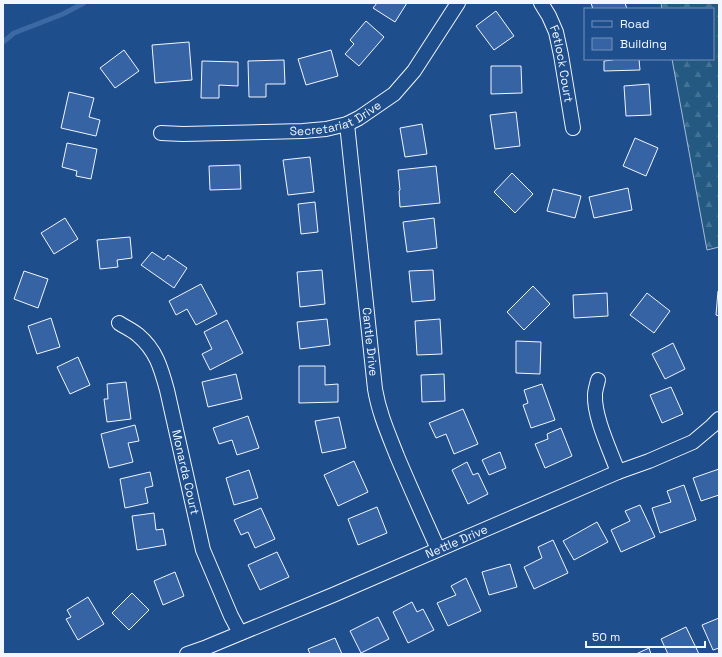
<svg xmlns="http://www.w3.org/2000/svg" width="722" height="657" viewBox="0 0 722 657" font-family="'Space Grotesk',sans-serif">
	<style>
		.forest { fill: url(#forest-firs); stroke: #a8bbd7 }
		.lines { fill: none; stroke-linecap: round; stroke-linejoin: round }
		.stream { stroke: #3b69a3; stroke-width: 5 }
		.building { fill: #3563a3; stroke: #f2f6ff }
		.minor-casing { stroke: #f2f6ff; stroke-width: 16 }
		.minor { stroke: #1f4e8c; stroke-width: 14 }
		.labels { text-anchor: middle; stroke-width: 3; stroke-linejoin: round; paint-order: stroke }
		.street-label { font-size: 12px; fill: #f2f6ff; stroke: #1f4e8c }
	</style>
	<defs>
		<pattern id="forest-firs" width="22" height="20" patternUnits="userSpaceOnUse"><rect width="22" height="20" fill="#245a82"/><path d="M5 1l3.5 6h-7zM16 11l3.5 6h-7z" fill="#447295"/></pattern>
	</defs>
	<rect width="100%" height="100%" fill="#1f4e8c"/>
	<polygon class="forest" points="661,3 719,3 719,247 707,250 672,59 713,59 713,9 662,9"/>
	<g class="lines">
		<polyline class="stream" points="3,42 14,33 63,14 84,3"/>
	</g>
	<g class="building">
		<polygon points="377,3 407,3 395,22 373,8"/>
		<polygon points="591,3 625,3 627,9 593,9"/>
		<polygon points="496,11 514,36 494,50 476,26"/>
		<polygon points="366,21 384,37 359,66 345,54 354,44 350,40"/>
		<polygon points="189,42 192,80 155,83 152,45"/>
		<polygon points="124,50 139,71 115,88 100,68"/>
		<polygon points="331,50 338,76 306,85 298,59"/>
		<polygon points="613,59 639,59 640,70 604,71 604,61 613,60"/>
		<polygon points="284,60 285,84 266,84 266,97 249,97 248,61"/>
		<polygon points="202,61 238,62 238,86 219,85 219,98 201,98"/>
		<polygon points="491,66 521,66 522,93 491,94"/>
		<polygon points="649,84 651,115 626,116 624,86"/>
		<polygon points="69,92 94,98 89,117 100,120 96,136 61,128"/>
		<polygon points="516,112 520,146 495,149 490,115"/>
		<polygon points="422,124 427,154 405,157 400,128"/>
		<polygon points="635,138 658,148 646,176 623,166"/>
		<polygon points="67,143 97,149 91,179 76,176 77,171 62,167"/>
		<polygon points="310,157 314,192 288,195 283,160"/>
		<polygon points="240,165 241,189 210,190 209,166"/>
		<polygon points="436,166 440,203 400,207 399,191 400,190 398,170"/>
		<polygon points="512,173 533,194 515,213 494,192"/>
		<polygon points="628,188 632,210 594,218 589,197"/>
		<polygon points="553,189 581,196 575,218 547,211"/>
		<polygon points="315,202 318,232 301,234 298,204"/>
		<polygon points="65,218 78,239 54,254 41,233"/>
		<polygon points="434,218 437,248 407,252 403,222"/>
		<polygon points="130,237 132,258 117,260 118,267 100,269 97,240"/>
		<polygon points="152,252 164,260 168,255 187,268 174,288 141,265"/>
		<polygon points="322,270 325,304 300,307 297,272"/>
		<polygon points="433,270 435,300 412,302 409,271"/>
		<polygon points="24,271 48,279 38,308 14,299"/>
		<polygon points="201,284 217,314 196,325 187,309 176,315 169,301"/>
		<polygon points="533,286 550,304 524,330 507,312"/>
		<polygon points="718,291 719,291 719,316 716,315"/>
		<polygon points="607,293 608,316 574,318 573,295"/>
		<polygon points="647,293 670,311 654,333 630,315"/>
		<polygon points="51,318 60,347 37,354 28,326"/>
		<polygon points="327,319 330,345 300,349 297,322"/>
		<polygon points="440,319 442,354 417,355 415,321"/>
		<polygon points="227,320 243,353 210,370 202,354 212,349 204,332"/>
		<polygon points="516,341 541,342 540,374 516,373"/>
		<polygon points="673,343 685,369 665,379 652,354"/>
		<polygon points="78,357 90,385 70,394 57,367"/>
		<polygon points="299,366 325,366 325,385 338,384 338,402 299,403"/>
		<polygon points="236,374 242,399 208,407 202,382"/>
		<polygon points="444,374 445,401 422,402 421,375"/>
		<polygon points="126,382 131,419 107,422 104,399 108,399 107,384"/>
		<polygon points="542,384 555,420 531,428 523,405 528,403 524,390"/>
		<polygon points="671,387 683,414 662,423 650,395"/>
		<polygon points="463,409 478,444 454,454 446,434 436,438 429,423"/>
		<polygon points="248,416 259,448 237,455 232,440 219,444 213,428"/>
		<polygon points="339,417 346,448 322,453 315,421"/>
		<polygon points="135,425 139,441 128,443 133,462 109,468 101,434"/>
		<polygon points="561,428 572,456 545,468 535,444 548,439 547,434"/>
		<polygon points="500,452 506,468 489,475 482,460"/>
		<polygon points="354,461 368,492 338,506 324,475"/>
		<polygon points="467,462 473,475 478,473 488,494 468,504 452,470"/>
		<polygon points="719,469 719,495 701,501 693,478"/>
		<polygon points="249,470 258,498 234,505 226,478"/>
		<polygon points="150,472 153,486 145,488 148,503 125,508 120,479"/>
		<polygon points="684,485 696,520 660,533 652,508 671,502 667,491"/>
		<polygon points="640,505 655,537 621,552 611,530 630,521 625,511"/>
		<polygon points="377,507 387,533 358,545 348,519"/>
		<polygon points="261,508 275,539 255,548 248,532 241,535 234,520"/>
		<polygon points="154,513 156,530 163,529 166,545 137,550 132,516"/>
		<polygon points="597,522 608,542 574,560 563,541"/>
		<polygon points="553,540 568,573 534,589 524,567 542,558 538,547"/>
		<polygon points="277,552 289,577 260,590 248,565"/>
		<polygon points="510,564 517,587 489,595 482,572"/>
		<polygon points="175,572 184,596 163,605 154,581"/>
		<polygon points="466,578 481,611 448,626 437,603 456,595 451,586"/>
		<polygon points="132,593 149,610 129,630 112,613"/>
		<polygon points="88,597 104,624 78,640 66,619 71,617 67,610"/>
		<polygon points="412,602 417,612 423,609 434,630 408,643 393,612"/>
		<polygon points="378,617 389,639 361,653 350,631"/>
		<polygon points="719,618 719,648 713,650 702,625"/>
		<polygon points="686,627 699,654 668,654 661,639"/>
		<polygon points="335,638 342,654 310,654 308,649"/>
		<polygon points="649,648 651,654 636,654"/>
	</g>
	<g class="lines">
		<defs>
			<g id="minor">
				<path id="s1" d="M541,3L549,16L556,32L561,55L573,128"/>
				<path id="s2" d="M347,124L375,389C379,413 388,433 397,456C410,487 424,518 438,549"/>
				<path id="s3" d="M161,133L183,134L303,131L326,129L347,124L359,118L394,94L414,71L458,3"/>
				<path id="s4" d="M119,323C125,327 132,330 138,335C156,350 161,368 167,390L203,550L231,616L240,633"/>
				<path d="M598,380C597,385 595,390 595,395C594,417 610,450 618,472"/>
				<path id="s5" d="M187,654L207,647L333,595L618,472L649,461L693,442L712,426L719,419"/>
			</g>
		</defs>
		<use href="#minor" class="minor-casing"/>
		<use href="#minor" class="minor"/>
	</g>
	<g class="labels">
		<g class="street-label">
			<text dy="4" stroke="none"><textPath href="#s1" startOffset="65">Fetlock Court</textPath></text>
			<text dy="4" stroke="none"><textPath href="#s3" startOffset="177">Secretariat Drive</textPath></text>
			<text dy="4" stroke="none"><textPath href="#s2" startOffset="219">Cantle Drive</textPath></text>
			<text dy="4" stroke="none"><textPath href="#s4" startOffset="170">Monarda Court</textPath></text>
			<text dy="4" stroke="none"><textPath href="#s5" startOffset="292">Nettle Drive</textPath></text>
		</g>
	</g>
	<rect width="722" height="657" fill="none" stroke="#f2f6ff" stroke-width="8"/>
	<rect x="584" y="8" width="130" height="52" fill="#1f4e8c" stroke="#7391ba"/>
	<rect x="592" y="21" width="20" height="6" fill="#1f4e8c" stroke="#7391ba"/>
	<text x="620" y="28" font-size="12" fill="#f2f6ff">Road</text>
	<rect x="592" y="38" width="20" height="12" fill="#3563a3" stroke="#7391ba"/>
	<text x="620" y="48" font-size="12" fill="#f2f6ff">Building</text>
	<path d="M586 641v6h119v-6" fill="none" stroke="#f2f6ff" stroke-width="2"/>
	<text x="592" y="641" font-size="12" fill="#f2f6ff" stroke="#1f4e8c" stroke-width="3" paint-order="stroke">50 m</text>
</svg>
